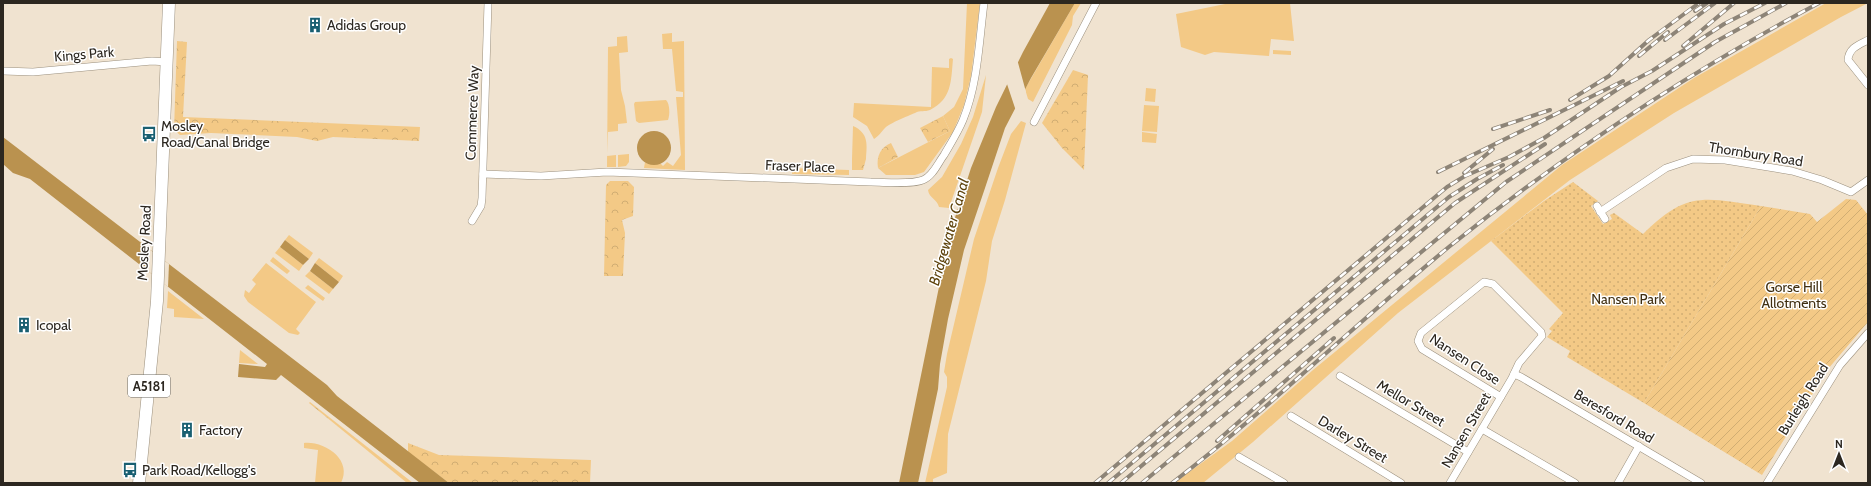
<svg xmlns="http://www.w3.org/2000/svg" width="1871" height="486" viewBox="0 0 1871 486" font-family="Cabin,sans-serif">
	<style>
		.grass { fill: #f3c986 }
		.forest { fill: url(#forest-crowns) }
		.park { fill: url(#park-dots) }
		.garden { fill: url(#garden-furrows) }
		.water { fill: #ba924f }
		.pier { fill: #f0e3d0 }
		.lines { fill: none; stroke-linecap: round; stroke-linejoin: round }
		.minor-casing { stroke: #9b907e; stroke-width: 8 }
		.primary-casing { stroke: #9b907e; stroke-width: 13 }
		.minor { stroke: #fff; stroke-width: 7 }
		.primary { stroke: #fff; stroke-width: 12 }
		.rail-casing { stroke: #8d8477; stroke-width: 4 }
		.rail { stroke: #fff; stroke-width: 2.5; stroke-dasharray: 8; stroke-linecap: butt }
		.labels { text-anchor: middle; stroke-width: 3; stroke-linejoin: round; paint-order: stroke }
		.shield { fill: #fff; stroke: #6b6863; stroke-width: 1 }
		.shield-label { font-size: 13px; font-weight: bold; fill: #2c2720 }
		.poi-label { font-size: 14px; fill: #2c2720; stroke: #fff; text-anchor: start }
		.street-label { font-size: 14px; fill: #2c2720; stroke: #fff }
		.park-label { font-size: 14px; fill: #402f11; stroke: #fff }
		.water-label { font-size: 15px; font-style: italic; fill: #5d420b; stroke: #fff }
	</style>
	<defs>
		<pattern id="forest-crowns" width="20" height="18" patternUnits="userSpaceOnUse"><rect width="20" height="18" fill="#f3c986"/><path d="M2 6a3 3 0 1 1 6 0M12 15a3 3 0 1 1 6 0" fill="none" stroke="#d0ad73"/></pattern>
		<pattern id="park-dots" width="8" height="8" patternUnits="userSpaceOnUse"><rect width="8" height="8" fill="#f3c986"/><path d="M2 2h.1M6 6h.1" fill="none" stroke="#d0ad73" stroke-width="1.8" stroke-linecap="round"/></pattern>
		<pattern id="garden-furrows" width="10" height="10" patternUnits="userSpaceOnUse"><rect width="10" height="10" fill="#f3c986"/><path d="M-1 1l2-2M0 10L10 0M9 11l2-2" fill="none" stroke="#d0ad73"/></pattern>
	</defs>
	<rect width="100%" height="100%" fill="#f0e3d0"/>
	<g class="grass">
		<polygon points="967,3 980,3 971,76 964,105 953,132 924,172 915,175 886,175 878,168 950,131 943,116 954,107 963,89"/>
		<polygon points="1075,3 1081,3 1073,16 1072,25 1033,102 1028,99 1025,89"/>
		<polygon points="1230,3 1290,3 1294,41 1271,39 1269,56 1214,52 1205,55 1181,47 1176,14"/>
		<polygon points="1826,3 1868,3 1841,17 1674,113 1570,180 1398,313 1253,442 1203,483 1174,483 1232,441 1313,370 1562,165 1694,78"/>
		<polygon points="672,33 672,42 684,41 685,170 644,168 645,162 648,164 661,164 663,166 667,162 673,166 681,155 676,97 683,97 683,92 676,91 672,49 663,49 662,34"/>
		<polygon points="627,36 628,52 619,53 621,90 625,106 627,123 618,124 618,131 608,132 607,156 616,155 616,167 607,167 608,47 617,46 617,37"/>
		<polygon points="1273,50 1291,51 1291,55 1273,54"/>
		<path d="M951,58L953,59C951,81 952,99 930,110C925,112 920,110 915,113C908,116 890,123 885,128C881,132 879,136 874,139L867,126L853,117L854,103L931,107L932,67L949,68V59Z"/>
		<path d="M986,75L982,112L949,208L939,207C937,199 929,198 928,190L942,177L961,144L973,117Z"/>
		<polygon points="1146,88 1156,89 1155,102 1145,101"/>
		<path d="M666,100C670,104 670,115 668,120L639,123L636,121L634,104L635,102Z"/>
		<polygon points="1144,105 1159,106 1157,132 1142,131"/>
		<polygon points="1021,121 1026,123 1005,200 992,241 986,281 948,434 947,473 933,479 933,483 925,483 947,387 947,377 944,372 947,354 974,239 998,168 1011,134"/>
		<path d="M853,126C869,133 867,145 866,159H852Z"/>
		<polygon points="1142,132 1157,134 1156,143 1142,142"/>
		<polygon points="629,154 629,162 626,166 618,167 618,155"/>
		<polygon points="792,168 849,170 849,175 792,174"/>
		<polygon points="289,235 313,253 309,259 285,240"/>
		<polygon points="280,247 303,265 299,271 275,253"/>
		<polygon points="273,257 290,271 287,274 270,261"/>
		<polygon points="319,258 343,276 339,282 315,263"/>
		<polygon points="266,263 316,302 296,329 300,333 298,335 289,333 248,302 244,296 245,290 249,293 256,284 252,280"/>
		<polygon points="310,271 333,289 329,294 305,276"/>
		<polygon points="308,285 325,298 323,301 305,288"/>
		<polygon points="168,291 204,319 174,317 174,309 167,308"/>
		<polygon points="240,350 258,364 239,363"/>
		<path d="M304,443C325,441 353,460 341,483H315L318,450L304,448Z"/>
	</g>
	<g class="forest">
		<polygon points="177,41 187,42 183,117 420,127 419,141 333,137 317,141 297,137 211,133 180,135 174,130"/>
		<polygon points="1073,70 1088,75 1084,170 1062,148 1042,123"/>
		<polygon points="943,116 950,131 928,142 920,128"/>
		<path d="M891,143L898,157L878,168C876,156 881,147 891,143Z"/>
		<polygon points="852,159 866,159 863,170 852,170"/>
		<polygon points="610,181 628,181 634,187 633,216 622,220 625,233 623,276 604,276 606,185"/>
		<polygon points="310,402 413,483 407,483 309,403"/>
		<polygon points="408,443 439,455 591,460 590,483 449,483 408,452"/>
	</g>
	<path class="park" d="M1573,182L1598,201L1591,206L1603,224L1612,219L1610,215L1614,213L1643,234C1687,190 1705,198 1761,206L1644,403L1567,357L1570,351L1547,337L1552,331L1549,329L1563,313L1491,241L1544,201Z"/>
	<polygon class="garden" points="1846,199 1856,200 1868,215 1868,322 1828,369 1762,475 1644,403 1761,206 1810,214 1817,222"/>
	<g class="water">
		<polygon points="1050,3 1075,3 1031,78 1005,128 984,191 964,250 948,319 940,364 938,389 918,483 899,483 950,233 971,168 996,107 1023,52"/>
		<circle cx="654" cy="148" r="17"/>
		<polygon points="3,137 327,385 337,396 449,483 420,483 281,375 276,380 238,377 239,364 265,367 267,364 30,179 13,173 3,164"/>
		<polygon points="285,240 309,259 303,265 280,247"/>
		<polygon points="315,263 339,282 333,289 310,271"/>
	</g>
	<g class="pier">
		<polygon points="1017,59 1026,92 1016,111 1006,81"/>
		<polygon points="149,249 169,264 168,287 148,271"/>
	</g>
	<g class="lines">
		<defs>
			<g id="minor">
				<path d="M1868,40C1858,45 1849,48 1848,60L1868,85"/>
				<polyline points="3,71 33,72 152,61 167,62"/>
				<polyline points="1034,122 1096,3"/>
				<path d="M483,174L541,176L607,172L871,182C885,182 910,185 923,180C933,176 938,163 944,155C951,143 958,132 963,120C978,83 979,42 984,3"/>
				<polyline points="1597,206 1605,219"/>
				<polyline points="1600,212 1666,168 1693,159 1725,160 1792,171 1822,180 1851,192 1868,180"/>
				<polyline points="472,221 481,206 482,198 488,3"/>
				<polyline points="1514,374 1521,377 1701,483"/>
				<polyline points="1340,376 1468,452"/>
				<polyline points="1291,416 1401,483"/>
				<polyline points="1482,429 1575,483"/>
				<polyline points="1239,457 1284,483"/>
				<polyline points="1450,483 1512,378 1519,363 1542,336 1541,332 1493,284 1484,282 1421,333 1418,341 1422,349 1501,397"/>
				<polyline points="1618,483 1639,446"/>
				<polyline points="1767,483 1840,365 1868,333"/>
			</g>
			<polyline id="primary" points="139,483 157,301 169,3"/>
		</defs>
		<use href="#minor" class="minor-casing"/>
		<use href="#primary" class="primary-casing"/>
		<use href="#minor" class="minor"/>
		<use href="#primary" class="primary"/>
		<defs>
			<g id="rail">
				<polyline points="1695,11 1707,3"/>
				<polyline points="1665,40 1715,3"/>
				<polyline points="1683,46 1734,3"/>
				<polyline points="1639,56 1668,32"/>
				<polyline points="1570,100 1609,76 1649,40 1699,3"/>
				<polyline points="1493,129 1550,110"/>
				<polyline points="1438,172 1623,81"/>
				<polyline points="1464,173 1493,149"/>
				<polyline points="1217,441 1334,338"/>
				<polyline points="1095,483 1447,187 1465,176 1509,157 1544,138 1621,87 1652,71 1724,24 1765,3"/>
				<polyline points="1108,483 1449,197 1477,179 1503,165"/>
				<polyline points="1121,483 1455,203 1545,144"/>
				<polyline points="1142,483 1506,182 1715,42 1786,3"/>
				<path d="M1172,483C1269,409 1356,323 1450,246C1565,154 1689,72 1819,3"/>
			</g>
		</defs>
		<use href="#rail" class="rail-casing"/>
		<use href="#rail" class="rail"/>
	</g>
	<defs>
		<symbol id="building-bare" viewBox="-9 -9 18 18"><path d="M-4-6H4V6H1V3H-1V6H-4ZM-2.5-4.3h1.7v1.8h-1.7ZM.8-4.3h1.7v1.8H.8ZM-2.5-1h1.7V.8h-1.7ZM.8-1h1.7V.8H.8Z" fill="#195f71" stroke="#fff" stroke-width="2.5" paint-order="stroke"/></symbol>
		<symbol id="bus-bare" viewBox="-9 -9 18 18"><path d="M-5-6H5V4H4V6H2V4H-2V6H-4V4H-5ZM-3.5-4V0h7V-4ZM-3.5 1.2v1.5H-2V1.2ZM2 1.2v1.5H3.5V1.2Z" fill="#195f71" stroke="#fff" stroke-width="2.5" paint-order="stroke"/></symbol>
	</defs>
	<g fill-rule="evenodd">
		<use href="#building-bare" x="304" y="14" width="22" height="22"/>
		<use href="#bus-bare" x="138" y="123" width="22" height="22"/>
		<use href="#building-bare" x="13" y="314" width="22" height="22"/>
		<use href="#building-bare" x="176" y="419" width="22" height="22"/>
		<use href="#bus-bare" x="119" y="459" width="22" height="22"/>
	</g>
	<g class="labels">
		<rect class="shield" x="128" y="375" width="42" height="22" rx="3"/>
		<g class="shield-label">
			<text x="149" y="391">A5181</text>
		</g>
		<g class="poi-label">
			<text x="327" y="30">Adidas Group</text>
			<text x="161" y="131">Mosley<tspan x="161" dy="16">Road/Canal Bridge</tspan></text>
			<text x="36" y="330">Icopal</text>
			<text x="199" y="435">Factory</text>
			<text x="142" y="475">Park Road/Kellogg's</text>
		</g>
		<g class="street-label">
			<text transform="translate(84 54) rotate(-5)" y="5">Kings Park</text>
			<text transform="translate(472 113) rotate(-88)" y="5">Commerce Way</text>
			<text transform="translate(1756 154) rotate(9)" y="5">Thornbury Road</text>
			<text transform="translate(800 166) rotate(2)" y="5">Fraser Place</text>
			<text transform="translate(144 243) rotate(-87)" y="5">Mosley Road</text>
			<text transform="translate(1465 359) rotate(33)" y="5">Nansen Close</text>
			<text transform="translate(1803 399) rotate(-58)" y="5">Burleigh Road</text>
			<text transform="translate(1411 403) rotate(31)" y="5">Mellor Street</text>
			<text transform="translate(1614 416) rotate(31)" y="5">Beresford Road</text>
			<text transform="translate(1466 430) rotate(-60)" y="5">Nansen Street</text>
			<text transform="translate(1353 439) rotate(31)" y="5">Darley Street</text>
		</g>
		<g class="park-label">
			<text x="1794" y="292">Gorse Hill<tspan x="1794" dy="16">Allotments</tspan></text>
			<text x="1628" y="304">Nansen Park</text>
		</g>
		<g class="water-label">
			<text transform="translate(949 232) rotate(-74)" y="5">Bridgewater Canal</text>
		</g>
	</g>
	<rect width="1871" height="486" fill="none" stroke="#2c2720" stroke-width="8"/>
	<g transform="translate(1839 454)" stroke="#ffffff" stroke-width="3" paint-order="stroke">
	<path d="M0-3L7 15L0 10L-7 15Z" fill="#2c2720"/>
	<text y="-6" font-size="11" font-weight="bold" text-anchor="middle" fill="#2c2720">N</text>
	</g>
</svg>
